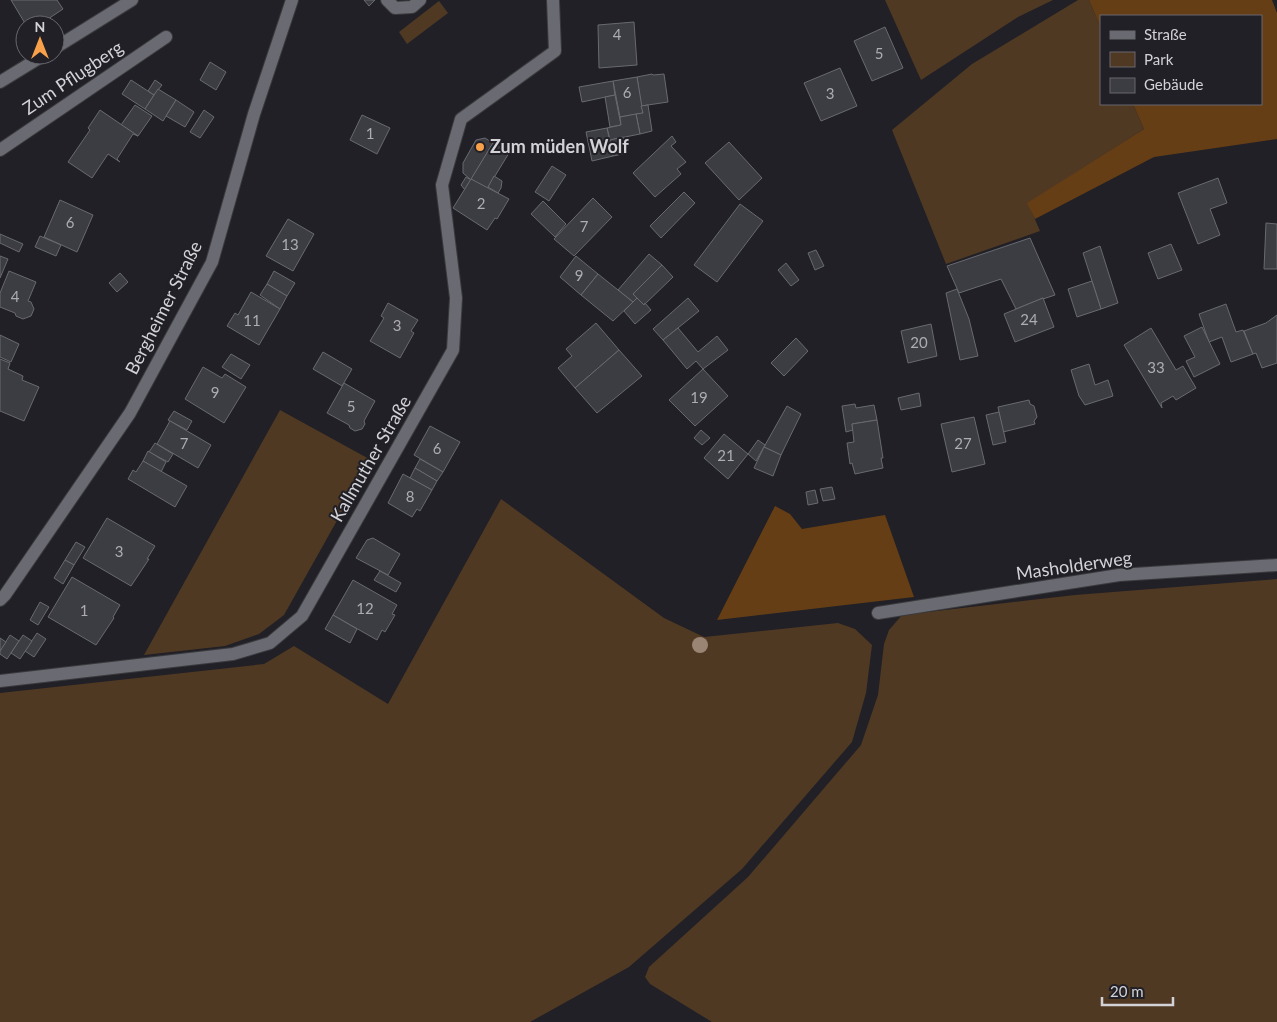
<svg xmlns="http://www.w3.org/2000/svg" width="1277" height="1022" viewBox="0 0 1277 1022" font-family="Lato,sans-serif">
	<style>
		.green { fill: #503923 }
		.forest { fill: #663e16 }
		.building { fill: #3c3c43; stroke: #696971 }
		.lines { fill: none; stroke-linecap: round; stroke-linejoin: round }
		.minor-casing { stroke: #3a3a3f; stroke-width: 14 }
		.minor { stroke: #6a6b72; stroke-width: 12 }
		.tree { fill: #9a8474 }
		.poi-dot { fill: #f8a14a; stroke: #202026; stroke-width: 2 }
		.labels { text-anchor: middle; stroke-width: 4; stroke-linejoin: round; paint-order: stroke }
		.number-label { font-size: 15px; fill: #acacb2 }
		.street-label { font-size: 18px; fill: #d2d2d7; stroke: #202026 }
		.poi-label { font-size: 18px; font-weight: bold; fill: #d2d2d7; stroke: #202026; text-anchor: start }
	</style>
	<rect width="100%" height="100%" fill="#202026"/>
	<g class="green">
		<polygon points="885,0 1053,0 1018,17 921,80"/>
		<polygon points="1078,0 1089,0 1101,28 1101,104 1133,104 1144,129 1028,203 1040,231 946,264 892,130 972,64"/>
		<polygon points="439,1 448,13 407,44 399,32"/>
		<polygon points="280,410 371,460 284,615 259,634 225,646 144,655"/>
		<polygon points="501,499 664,618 704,637 838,623 855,629 872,645 866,693 852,742 742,869 629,967 530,1022 0,1022 0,693 264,664 294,646 388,704"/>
		<polygon points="1277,579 1277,1022 712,1022 650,984 645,977 649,967 748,877 861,745 878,695 884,644 889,630 902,615 1075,595"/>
	</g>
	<g class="forest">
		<polygon points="1089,0 1272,0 1277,13 1277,139 1154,157 1035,219 1027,203 1144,129 1133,104 1261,104 1261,16 1101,16 1101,28"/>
		<polygon points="775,506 790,514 802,529 885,515 914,597 717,620"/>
	</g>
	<g class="building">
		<polygon points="11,0 57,0 63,9 39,25 26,25"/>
		<polygon points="364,0 375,0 369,6"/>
		<polygon points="634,22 637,65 599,68 598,25"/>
		<polygon points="885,27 903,68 872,81 854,41"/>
		<polygon points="210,62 226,72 216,90 200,80"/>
		<polygon points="840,68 857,106 821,121 804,83"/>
		<polygon points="652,74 653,75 664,74 668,102 641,106 637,77"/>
		<polygon points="637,77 643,113 620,117 613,81"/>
		<polygon points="131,80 154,95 145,109 122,94"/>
		<polygon points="155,80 162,85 154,95 148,91"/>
		<polygon points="613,81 615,95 582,102 579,87"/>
		<polygon points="158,89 176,100 163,121 145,109"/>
		<polygon points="615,95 621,125 610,127 605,97"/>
		<polygon points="176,100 194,112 185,127 166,116"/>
		<polygon points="135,105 152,116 138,136 121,125"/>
		<polygon points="648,105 652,131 640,134 636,114 643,113 641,106"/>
		<polygon points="100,110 138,136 133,134 117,159 120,162 108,154 92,178 68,162 90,130 88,128"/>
		<polygon points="204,110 214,117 200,138 190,132"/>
		<polygon points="636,114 640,134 610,140 607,128 621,125 620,117"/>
		<polygon points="362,115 390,128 377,154 350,140"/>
		<polygon points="607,128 613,156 592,161 586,132"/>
		<polygon points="672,136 676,142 671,146 686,162 677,169 681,174 655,197 633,173"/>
		<polygon points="623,137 627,153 613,156 610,140"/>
		<polygon points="485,138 493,143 471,180 463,173 463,163 476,140"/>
		<polygon points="729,142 762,178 739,200 705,163"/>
		<polygon points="493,143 509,153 487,189 471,179"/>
		<polygon points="552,166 566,175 549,201 535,192"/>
		<polygon points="494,176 502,181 501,188 498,193 488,187"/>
		<polygon points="466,177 471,180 465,190 461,185"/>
		<polygon points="1218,178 1227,203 1210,209 1220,235 1198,244 1178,193"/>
		<polygon points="471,179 509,199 497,219 495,218 487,230 453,208"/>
		<polygon points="684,192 695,203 661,238 650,226"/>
		<polygon points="593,198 612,217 574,256 554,239"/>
		<polygon points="60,200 93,215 77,252 44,237"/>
		<polygon points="543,201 566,224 555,237 531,214"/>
		<polygon points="740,204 763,221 717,282 694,265"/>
		<polygon points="288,219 314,234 293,271 266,256"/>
		<polygon points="1266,223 1277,224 1277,269 1264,269"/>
		<polygon points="0,234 23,244 19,252 0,243"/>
		<polygon points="40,236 61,245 56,256 35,247"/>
		<polygon points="1030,238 1055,295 1043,299 1043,298 1016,309 1001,279 959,293 947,266"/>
		<polygon points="1171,244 1182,270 1158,279 1148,253"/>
		<polygon points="1100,246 1118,303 1101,309 1083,253"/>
		<polygon points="816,250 824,266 815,270 808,253"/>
		<polygon points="649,254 662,265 633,294 637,298 633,302 618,290"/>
		<polygon points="0,256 8,259 0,278"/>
		<polygon points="576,256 598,274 581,295 560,277"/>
		<polygon points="786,263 799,280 791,286 778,270"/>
		<polygon points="662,265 673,277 644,305 633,294"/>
		<polygon points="9,271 36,282 28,301 31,302 34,309 31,316 23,319 16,316 15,313 0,307 0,293"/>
		<polygon points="274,271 295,283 287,296 267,284"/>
		<polygon points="120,273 128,282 117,292 109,283"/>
		<polygon points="598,274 633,302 613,321 581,295"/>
		<polygon points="1092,281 1101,309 1077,317 1068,289"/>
		<polygon points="267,284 287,296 280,309 260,295"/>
		<polygon points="957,289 969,319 978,356 960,360 946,293"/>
		<polygon points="251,292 280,309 259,345 227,326 235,313 238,315"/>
		<polygon points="637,298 644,305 645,303 651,310 635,324 624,311"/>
		<polygon points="688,298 699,311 663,340 653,329"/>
		<polygon points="1043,298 1054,327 1015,342 1004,314"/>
		<polygon points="388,303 418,320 411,331 414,333 400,358 370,341 384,318 381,316"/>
		<polygon points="1226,304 1236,332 1243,330 1253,354 1231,362 1222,337 1209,342 1199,314"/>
		<polygon points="1277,315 1277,363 1262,368 1256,353 1253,354 1244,331 1266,323"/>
		<polygon points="596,323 619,350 575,388 558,368 572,356 566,349"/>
		<polygon points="931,324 937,356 908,363 901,331"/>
		<polygon points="1202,327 1220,364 1194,377 1186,361 1195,357 1184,336"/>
		<polygon points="678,328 698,352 717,336 728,350 703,369 696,361 687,369 663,340"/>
		<polygon points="1151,328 1176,370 1183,366 1196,388 1176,400 1173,396 1161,403 1162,408 1124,345"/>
		<polygon points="0,335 19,344 11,362 0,357"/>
		<polygon points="796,338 808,351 784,376 771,363"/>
		<polygon points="619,350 642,376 597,413 575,388"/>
		<polygon points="323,352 352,369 342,386 313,369"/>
		<polygon points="231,354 250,365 241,379 222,367"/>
		<polygon points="0,359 10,363 8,369 23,376 22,380 39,387 24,421 0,411"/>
		<polygon points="1089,364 1095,385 1108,380 1113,396 1085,405 1079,396 1071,370"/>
		<polygon points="203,367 222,378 225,374 246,387 224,423 185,399"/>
		<polygon points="703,369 728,396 695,426 669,400"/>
		<polygon points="344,383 375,401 364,421 365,424 362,429 355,431 350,428 349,425 327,413"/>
		<polygon points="919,393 921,406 901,410 898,398"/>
		<polygon points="1029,400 1030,404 1034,406 1037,417 1034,421 1035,424 1003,432 998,407"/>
		<polygon points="855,404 856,408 874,405 877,420 852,424 853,430 846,432 842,406"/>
		<polygon points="787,406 801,414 781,455 764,447"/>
		<polygon points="174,411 192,421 187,430 168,420"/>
		<polygon points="999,412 1006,442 993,445 986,415"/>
		<polygon points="974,417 985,464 952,472 941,424"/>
		<polygon points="877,420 883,458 881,458 883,468 855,474 852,463 850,464 847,443 854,442 852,424"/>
		<polygon points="170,421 211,445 198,468 157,444"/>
		<polygon points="430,426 460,442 443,472 414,455"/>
		<polygon points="701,430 710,438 702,445 694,438"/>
		<polygon points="724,434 748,454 728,479 704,458"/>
		<polygon points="758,440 765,445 756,461 748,454"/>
		<polygon points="155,443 173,454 168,462 149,452"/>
		<polygon points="764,447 781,455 773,476 754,468"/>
		<polygon points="148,451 166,462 161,472 143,461"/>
		<polygon points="420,459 443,472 437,481 415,468"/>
		<polygon points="143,461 187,486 175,507 128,479 133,470 136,472"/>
		<polygon points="415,468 437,481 432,490 410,478"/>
		<polygon points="403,474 432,490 420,511 417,509 412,517 388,503"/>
		<polygon points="832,487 835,499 823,501 820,489"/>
		<polygon points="815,490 818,503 808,505 806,492"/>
		<polygon points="107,518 155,546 147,559 149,559 131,586 83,558"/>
		<polygon points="373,538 400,554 388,575 356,558 367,540"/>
		<polygon points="76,542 85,547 74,565 65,560"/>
		<polygon points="65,560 74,565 63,584 54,578"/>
		<polygon points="380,571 401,583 396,592 374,580"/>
		<polygon points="72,577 120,605 113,617 114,618 96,645 48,617"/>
		<polygon points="353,580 397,605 392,614 395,615 385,632 382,630 377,640 333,615"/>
		<polygon points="40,602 49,607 38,625 30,620"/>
		<polygon points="333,615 357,629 350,643 325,629"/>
		<polygon points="37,633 46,639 34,657 25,651"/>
		<polygon points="10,635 19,641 7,659 0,654 0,651"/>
		<polygon points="23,635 32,641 20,659 11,653"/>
		<polygon points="0,638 6,642 0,651"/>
	</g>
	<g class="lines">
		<defs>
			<g id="minor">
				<polyline points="387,0 395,8 412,7 420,0"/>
				<polyline points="55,48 132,0"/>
				<polyline points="0,82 44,55"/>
				<polyline points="0,150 166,37"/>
				<polyline points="0,600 5,595 130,413 212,262 254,114 292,0"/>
				<polyline points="878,613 1119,575 1277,565"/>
				<polyline points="0,681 233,654 270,643 302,616 453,350 456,298 442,185 461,119 555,51 553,0"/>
			</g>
		</defs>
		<use href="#minor" class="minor-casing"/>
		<use href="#minor" class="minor"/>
	</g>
	<circle class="tree" cx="700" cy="645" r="8"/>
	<circle class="poi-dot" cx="480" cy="147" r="5"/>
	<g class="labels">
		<g class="number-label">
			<text x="617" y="40">4</text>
			<text x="879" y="59">5</text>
			<text x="627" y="98">6</text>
			<text x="830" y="99">3</text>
			<text x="370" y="139">1</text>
			<text x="481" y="209">2</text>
			<text x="70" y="228">6</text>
			<text x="584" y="232">7</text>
			<text x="290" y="250">13</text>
			<text x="579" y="281">9</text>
			<text x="15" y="302">4</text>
			<text x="1029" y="325">24</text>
			<text x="252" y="326">11</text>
			<text x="397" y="331">3</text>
			<text x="919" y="348">20</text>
			<text x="1156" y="373">33</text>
			<text x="215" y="398">9</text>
			<text x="699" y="403">19</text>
			<text x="351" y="412">5</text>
			<text x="184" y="449">7</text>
			<text x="963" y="449">27</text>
			<text x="437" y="454">6</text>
			<text x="726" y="461">21</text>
			<text x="410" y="502">8</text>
			<text x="119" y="557">3</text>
			<text x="365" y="614">12</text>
			<text x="84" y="616">1</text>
		</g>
		<g class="street-label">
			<text transform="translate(73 78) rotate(-34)" y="6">Zum Pflugberg</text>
			<text transform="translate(164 308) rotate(-63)" y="6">Bergheimer Straße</text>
			<text transform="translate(371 459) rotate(-60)" y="6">Kallmuther Straße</text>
			<text transform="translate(1074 566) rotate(-8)" y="6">Masholderweg</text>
		</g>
		<g class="poi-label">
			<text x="490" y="153">Zum müden Wolf</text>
		</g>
	</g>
	<rect x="1100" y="15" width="162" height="90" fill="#202026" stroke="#67676d"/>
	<rect x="1110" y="31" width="25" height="8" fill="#6a6b72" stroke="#67676d"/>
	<text x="1144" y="40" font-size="15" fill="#d2d2d7">Straße</text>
	<rect x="1110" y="52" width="25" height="15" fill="#503923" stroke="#67676d"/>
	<text x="1144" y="65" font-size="15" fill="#d2d2d7">Park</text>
	<rect x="1110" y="78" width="25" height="15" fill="#3c3c43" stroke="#67676d"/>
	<text x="1144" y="90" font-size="15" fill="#d2d2d7">Gebäude</text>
	<g transform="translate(40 40)"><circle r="24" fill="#202026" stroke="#67676d"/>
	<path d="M0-4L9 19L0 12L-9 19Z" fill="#f8a14a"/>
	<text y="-8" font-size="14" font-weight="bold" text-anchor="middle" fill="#d2d2d7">N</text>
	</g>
	<path d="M1102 997v8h71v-8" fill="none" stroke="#d2d2d7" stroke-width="2.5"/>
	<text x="1110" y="997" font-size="15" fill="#d2d2d7" stroke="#202026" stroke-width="4" paint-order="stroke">20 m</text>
</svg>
